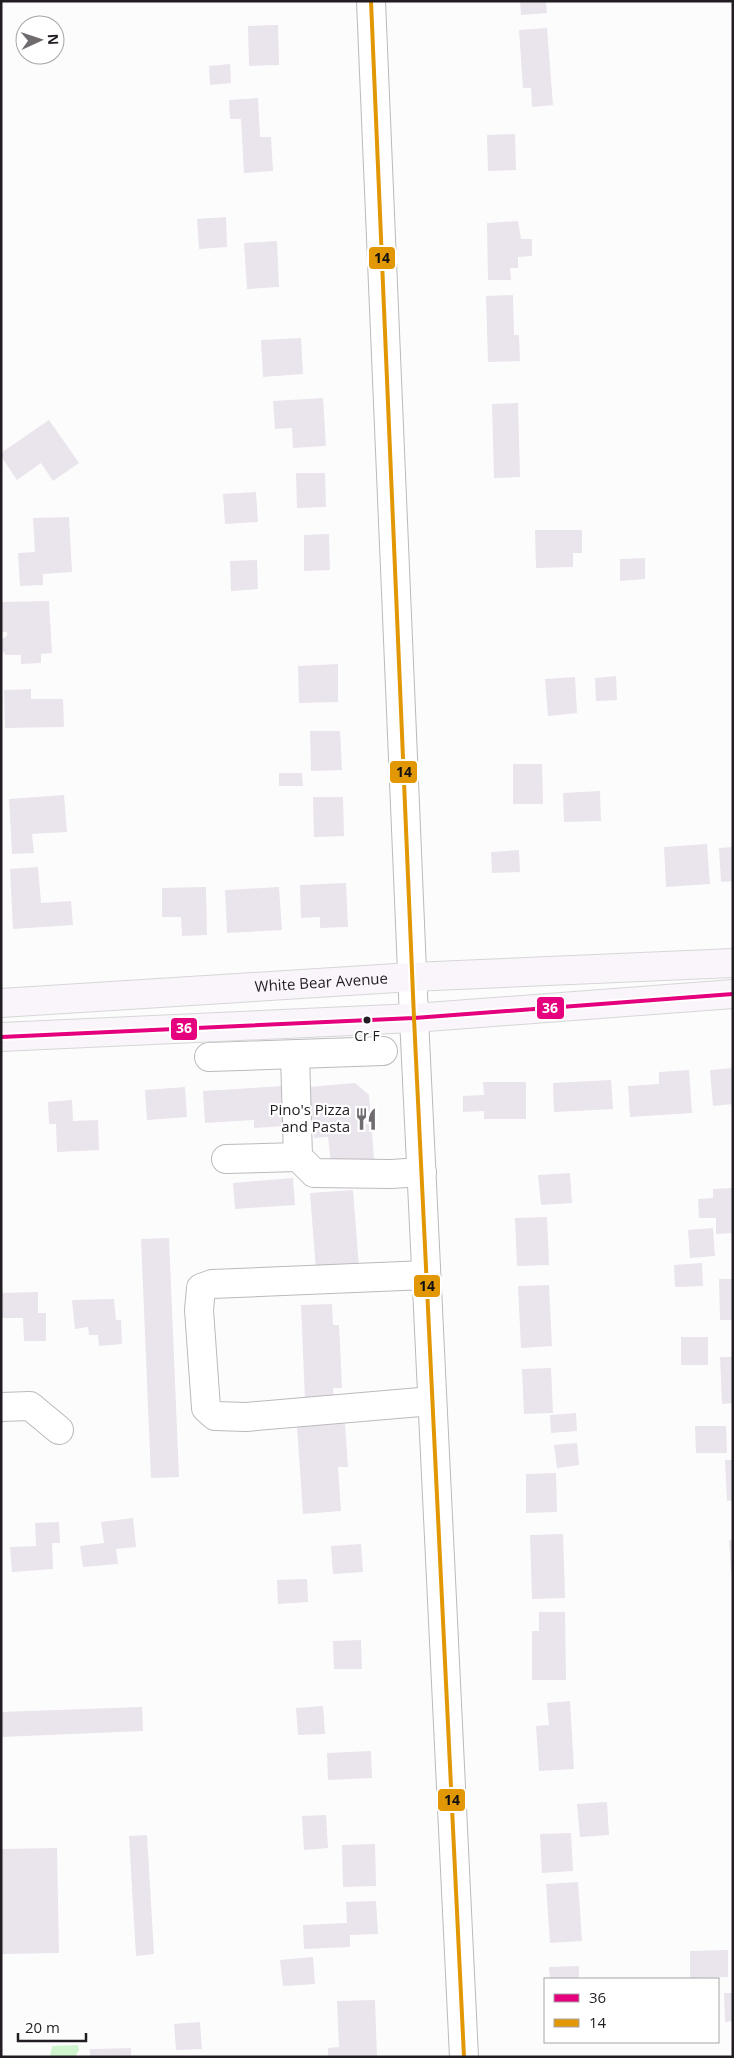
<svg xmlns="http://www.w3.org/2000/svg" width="734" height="2058" viewBox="0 0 734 2058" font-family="'Open Sans',sans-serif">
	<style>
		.water { fill: #d0f6d0 }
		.building { fill: #eae4ec }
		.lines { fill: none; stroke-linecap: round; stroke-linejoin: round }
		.minor-casing { stroke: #bcb9bd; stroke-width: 30 }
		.major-casing { stroke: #d6d6d7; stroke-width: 30 }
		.minor { stroke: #fff; stroke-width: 28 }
		.major { stroke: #f9f5fa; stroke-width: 28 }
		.bus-1-casing { stroke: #fff; stroke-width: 8 }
		.bus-2-casing { stroke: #fff; stroke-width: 8 }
		.bus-1 { stroke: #e5007d; stroke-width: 4 }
		.bus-2 { stroke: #e29804; stroke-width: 4 }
		.bus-dot { fill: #221d23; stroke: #fff; stroke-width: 2 }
		.labels { text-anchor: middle; stroke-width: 4.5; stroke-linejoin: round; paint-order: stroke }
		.bus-label { font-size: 14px; fill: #221d23; stroke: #fff }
		.street-label { font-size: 15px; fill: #221d23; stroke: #fff }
		.poi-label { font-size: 15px; fill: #221d23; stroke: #fff; text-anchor: end }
		.line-badge { stroke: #fff; stroke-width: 2 }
		.badge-label { font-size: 14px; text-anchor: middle; font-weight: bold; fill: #fff }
		.pale-badge-label { font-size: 14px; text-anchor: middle; font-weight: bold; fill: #111 }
	</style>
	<rect width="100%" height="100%" fill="#fdfcfd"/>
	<polygon class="water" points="78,2045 79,2050 75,2057 50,2057 52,2046"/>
	<g class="building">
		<polygon points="520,1 546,1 547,13 521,15"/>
		<polygon points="278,25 279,65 249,66 248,26"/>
		<polygon points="547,28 553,105 532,107 531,88 523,88 519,30"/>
		<polygon points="230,64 231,83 210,85 209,66"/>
		<polygon points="258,98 260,137 271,137 273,171 244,173 241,119 230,119 229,100"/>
		<polygon points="515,134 516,170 488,171 487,135"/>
		<polygon points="226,217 227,247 199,249 197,219"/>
		<polygon points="518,221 521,239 532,239 532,256 518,257 518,268 510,268 511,280 488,280 487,223"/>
		<polygon points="277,241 279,287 247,289 244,243"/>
		<polygon points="513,295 514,335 519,335 520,361 488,362 486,296"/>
		<polygon points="301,338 303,374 263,377 261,340"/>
		<polygon points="323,398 326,446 293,448 292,428 275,429 273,401"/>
		<polygon points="518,403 520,477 494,478 492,404"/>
		<polygon points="49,420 79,463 53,481 41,463 17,480 1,456 1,453"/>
		<polygon points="296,473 325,473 326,507 297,508"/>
		<polygon points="256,492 258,522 225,524 223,494"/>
		<polygon points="69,517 72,572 43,574 43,585 20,586 18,553 35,552 33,518"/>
		<polygon points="535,530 582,530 582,553 573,553 573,567 536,568"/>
		<polygon points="329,534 330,570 304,571 304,535"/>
		<polygon points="645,558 645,579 620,581 620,559"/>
		<polygon points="257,560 258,589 231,591 230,561"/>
		<polygon points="49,601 52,653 41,654 41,663 21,664 21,655 6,655 1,650 1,640 7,636 7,632 1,632 1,602"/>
		<polygon points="338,664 338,702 299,703 298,666"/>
		<polygon points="616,676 617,700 596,701 595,678"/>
		<polygon points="575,677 577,713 548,716 545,679"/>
		<polygon points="31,689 31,699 63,699 64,727 5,728 4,690"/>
		<polygon points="310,731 340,731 342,770 311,771"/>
		<polygon points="513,764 542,764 543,804 513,804"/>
		<polygon points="279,773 302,773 303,786 279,786"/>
		<polygon points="600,791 601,821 564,822 563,793"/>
		<polygon points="64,795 67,832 32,834 34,853 12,854 9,799"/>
		<polygon points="313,797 343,797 344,836 314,837"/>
		<polygon points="707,844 710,884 666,887 664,847"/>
		<polygon points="733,847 733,881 721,882 719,848"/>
		<polygon points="519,850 520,872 492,873 491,852"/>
		<polygon points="38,867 41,903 71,901 73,925 13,929 10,869"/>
		<polygon points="346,883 348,927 320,928 320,917 301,918 300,885"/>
		<polygon points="206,887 207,935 182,936 181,917 162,917 162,888"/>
		<polygon points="279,887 282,930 227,933 225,890"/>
		<polygon points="733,1068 733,1104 713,1106 710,1070"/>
		<polygon points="689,1070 692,1113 630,1117 628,1086 659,1084 659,1072"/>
		<polygon points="611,1080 613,1109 554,1112 553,1083"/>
		<polygon points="483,1082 526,1082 526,1119 484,1119 484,1111 463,1112 463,1096 484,1095"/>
		<polygon points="355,1083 369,1095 374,1159 331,1163 328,1137 314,1138 309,1087"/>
		<polygon points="283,1086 286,1126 254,1128 254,1120 205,1123 203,1091"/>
		<polygon points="185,1087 187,1117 147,1120 145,1090"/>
		<polygon points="72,1100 73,1121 98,1120 99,1150 57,1152 56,1124 49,1124 48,1102"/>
		<polygon points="570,1173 572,1203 541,1205 538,1175"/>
		<polygon points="293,1178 295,1205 235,1209 233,1183"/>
		<polygon points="733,1188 733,1233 716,1234 716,1218 699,1218 698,1199 713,1198 713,1189"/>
		<polygon points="353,1190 359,1268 316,1271 310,1193"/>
		<polygon points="547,1217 549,1265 517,1266 515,1218"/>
		<polygon points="713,1228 715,1256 690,1258 688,1230"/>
		<polygon points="169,1238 179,1477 151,1478 141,1239"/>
		<polygon points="702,1263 703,1286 675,1287 674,1265"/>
		<polygon points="719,1279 733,1279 733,1320 720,1320"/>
		<polygon points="549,1285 552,1346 521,1348 518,1286"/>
		<polygon points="38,1292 38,1313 46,1313 46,1341 24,1341 23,1318 1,1318 1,1293"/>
		<polygon points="114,1299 116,1320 121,1320 122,1344 99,1346 98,1335 89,1335 88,1327 75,1329 72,1300"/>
		<polygon points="332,1304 333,1325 339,1325 342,1388 333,1388 334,1399 305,1400 301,1305"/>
		<rect x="681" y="1337" width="27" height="28"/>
		<polygon points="720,1357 733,1357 733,1403 722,1404"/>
		<polygon points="551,1368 553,1413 524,1414 522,1369"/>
		<polygon points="576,1413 577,1431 551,1433 550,1415"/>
		<polygon points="345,1423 348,1467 338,1467 341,1511 303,1514 297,1426"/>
		<polygon points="695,1426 726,1426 727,1453 696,1453"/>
		<polygon points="577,1443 579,1465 557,1468 554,1445"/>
		<polygon points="725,1460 733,1460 733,1500 727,1501"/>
		<polygon points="556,1473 557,1512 526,1513 526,1474"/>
		<polygon points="133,1518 136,1547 116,1549 118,1564 83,1567 80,1546 104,1543 101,1522"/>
		<polygon points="59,1522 60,1543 52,1543 53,1569 12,1572 10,1547 36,1546 35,1523"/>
		<polygon points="563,1534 565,1598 532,1599 530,1535"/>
		<polygon points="729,1540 733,1540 733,1572 731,1572"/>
		<polygon points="361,1544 363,1572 333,1574 331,1546"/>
		<polygon points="307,1579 308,1602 278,1604 277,1580"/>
		<polygon points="539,1612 565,1612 566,1680 532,1680 532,1631 539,1631"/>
		<polygon points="361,1640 362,1669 334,1669 333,1641"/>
		<polygon points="570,1701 574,1769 539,1771 536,1726 549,1725 547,1703"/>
		<polygon points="323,1706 325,1734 298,1735 296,1708"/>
		<polygon points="142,1707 143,1731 1,1737 1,1712"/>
		<polygon points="371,1751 372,1778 328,1780 327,1753"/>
		<polygon points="607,1802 609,1835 580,1837 577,1804"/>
		<polygon points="326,1815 328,1848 304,1850 302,1816"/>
		<polygon points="571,1833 573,1871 542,1873 540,1834"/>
		<polygon points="147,1835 154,1954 136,1956 129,1836"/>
		<polygon points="375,1844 376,1886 343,1887 342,1845"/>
		<polygon points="57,1848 59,1953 1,1954 1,1849"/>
		<polygon points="578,1882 582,1941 550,1943 546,1884"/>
		<polygon points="376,1901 378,1934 350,1935 350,1947 304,1949 303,1925 347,1923 346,1902"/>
		<polygon points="728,1950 728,1977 690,1978 690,1951"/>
		<polygon points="313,1957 315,1984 283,1986 280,1960"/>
		<polygon points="579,1966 579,1979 550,1979 549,1967"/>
		<polygon points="724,1993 733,1993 733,2021 725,2022"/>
		<polygon points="375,2000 377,2057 328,2057 328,2048 339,2047 337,2001"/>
		<polygon points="200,2022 202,2049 176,2050 174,2024"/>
		<polygon points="131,2048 131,2057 90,2057 90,2049"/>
	</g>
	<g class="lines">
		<defs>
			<g id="minor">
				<polyline points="371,1 414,1018 464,2057"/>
				<polyline points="295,1055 298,1157"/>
				<polyline points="209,1057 383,1051"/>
				<polyline points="226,1159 298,1157 314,1173 391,1174 422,1172"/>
				<polyline points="426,1275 212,1284 201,1288 199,1310 206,1408 215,1416 246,1417 432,1401"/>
				<polyline points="1,1407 30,1406 59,1430"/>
			</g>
			<g id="major">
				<path id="s1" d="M1,1003L412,977L733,963"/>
				<polyline points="1,1037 414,1018 733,994"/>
			</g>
		</defs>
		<use href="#minor" class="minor-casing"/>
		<use href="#major" class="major-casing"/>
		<use href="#minor" class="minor"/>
		<use href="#major" class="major"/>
		<defs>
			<polyline id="bus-1" points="1,1037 414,1018 733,994"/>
			<polyline id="bus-2" points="371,1 414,1018 464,2057"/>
		</defs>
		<use href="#bus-1" class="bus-1-casing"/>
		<use href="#bus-2" class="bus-2-casing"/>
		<use href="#bus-1" class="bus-1"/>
		<use href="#bus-2" class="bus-2"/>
	</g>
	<defs>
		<symbol id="restaurant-bare" viewBox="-9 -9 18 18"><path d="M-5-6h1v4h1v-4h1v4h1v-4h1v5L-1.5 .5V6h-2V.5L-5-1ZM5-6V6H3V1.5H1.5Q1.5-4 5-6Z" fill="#6f6b6f" stroke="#fff" stroke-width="2.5" paint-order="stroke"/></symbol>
	</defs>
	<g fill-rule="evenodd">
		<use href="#restaurant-bare" x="350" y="1103" width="32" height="32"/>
	</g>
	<circle class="bus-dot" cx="367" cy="1020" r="4.5"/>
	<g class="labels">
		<g class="bus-label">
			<text x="367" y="1041">Cr F</text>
		</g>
		<g class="street-label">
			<text dy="5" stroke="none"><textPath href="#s1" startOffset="321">White Bear Avenue</textPath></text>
		</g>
		<g class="poi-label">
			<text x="350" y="1115">Pino's Pizza<tspan x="350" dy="17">and Pasta</tspan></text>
		</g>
	</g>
	<g class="line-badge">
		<rect x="368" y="246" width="28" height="24" rx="5" fill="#e29804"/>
		<rect x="389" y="760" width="29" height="24" rx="5" fill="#e29804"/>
		<rect x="536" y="996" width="29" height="24" rx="5" fill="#e5007d"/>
		<rect x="170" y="1017" width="28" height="24" rx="5" fill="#e5007d"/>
		<rect x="413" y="1274" width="28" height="24" rx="5" fill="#e29804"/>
		<rect x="437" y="1788" width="29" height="24" rx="5" fill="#e29804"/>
	</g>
	<g class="badge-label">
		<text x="550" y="1013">36</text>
		<text x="184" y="1033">36</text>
	</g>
	<g class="pale-badge-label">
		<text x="382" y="263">14</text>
		<text x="404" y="777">14</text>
		<text x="427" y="1291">14</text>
		<text x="452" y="1805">14</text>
	</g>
	<rect width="734" height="2058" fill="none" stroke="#221d23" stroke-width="5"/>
	<rect x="544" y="1978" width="175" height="65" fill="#ffffff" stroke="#a7a5a7"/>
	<rect x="554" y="1994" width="25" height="8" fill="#e5007d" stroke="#a7a5a7"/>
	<text x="589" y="2003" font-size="15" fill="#221d23">36</text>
	<rect x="554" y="2019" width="25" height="8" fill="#e29804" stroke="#a7a5a7"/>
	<text x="589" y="2028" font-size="15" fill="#221d23">14</text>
	<g transform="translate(40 40) rotate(87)"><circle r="24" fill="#ffffff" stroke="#a7a5a7"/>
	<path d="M0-4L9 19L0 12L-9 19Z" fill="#6f6b6f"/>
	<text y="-8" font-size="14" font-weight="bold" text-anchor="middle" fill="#221d23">N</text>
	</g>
	<path d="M18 2033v8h68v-8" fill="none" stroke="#221d23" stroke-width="2.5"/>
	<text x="25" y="2033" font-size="15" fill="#221d23" stroke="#ffffff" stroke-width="4" paint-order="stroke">20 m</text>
</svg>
